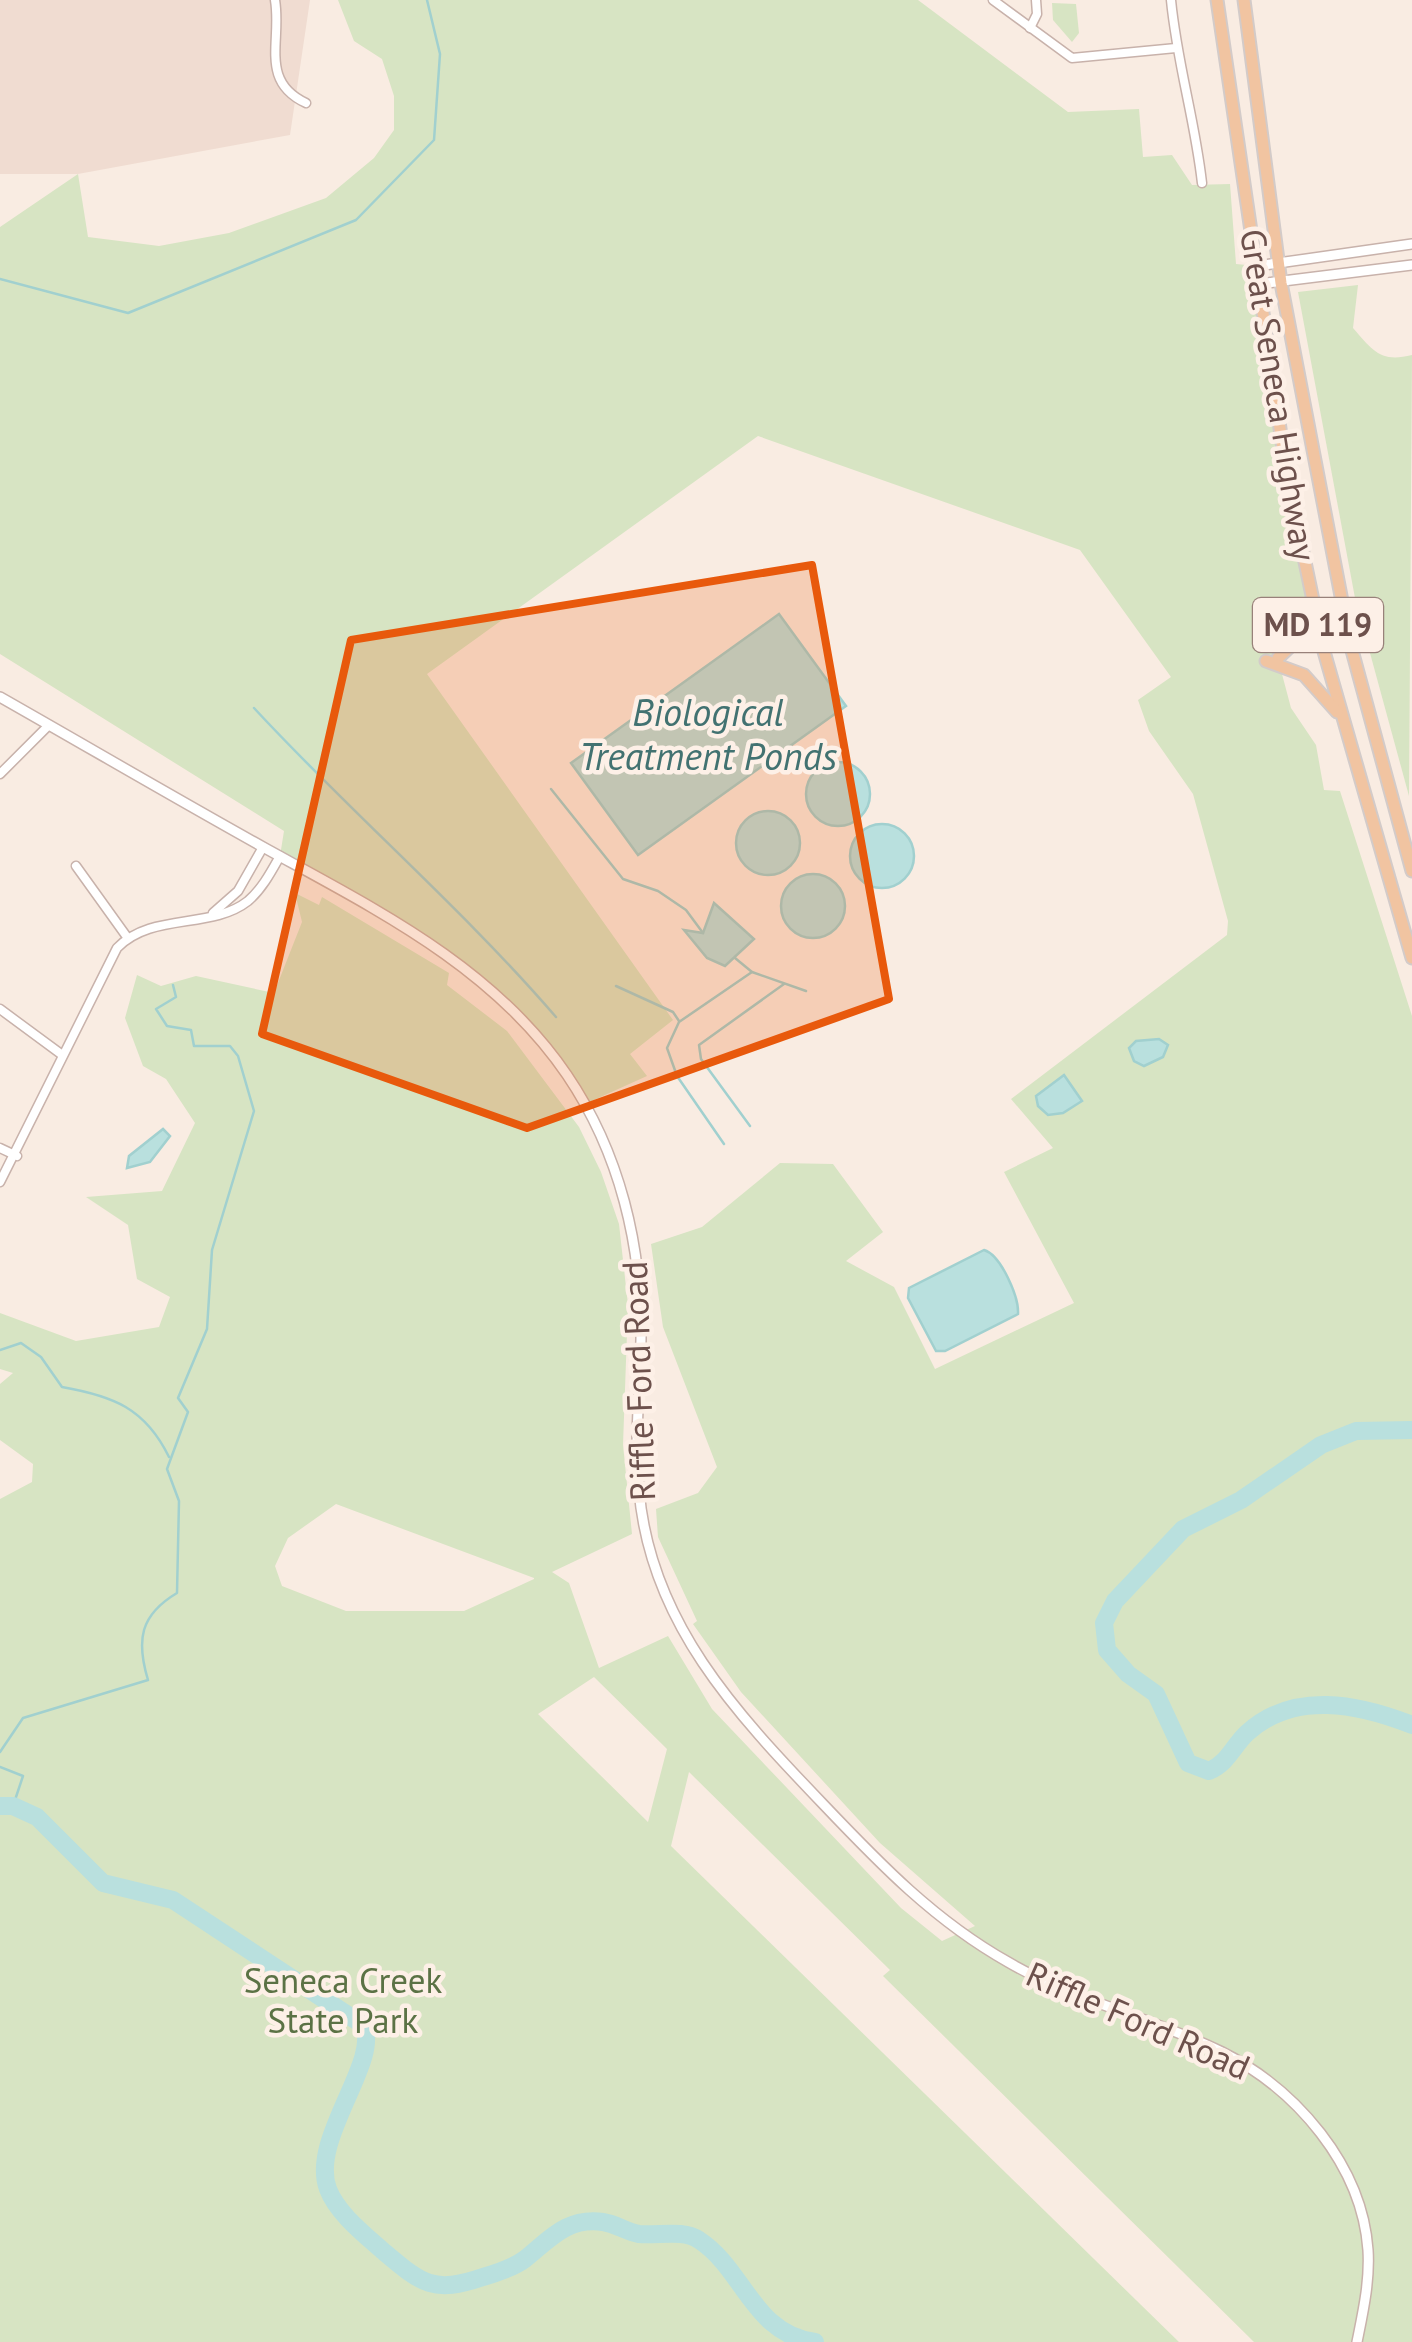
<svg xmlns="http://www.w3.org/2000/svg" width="1412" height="2342" viewBox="0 0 1412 2342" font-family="'PT Sans',sans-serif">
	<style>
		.residential { fill: #f0dcd1 }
		.green { fill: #d7e4c3; fill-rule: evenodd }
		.water { fill: #b9e0de; stroke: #a1d0cf; stroke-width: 2.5 }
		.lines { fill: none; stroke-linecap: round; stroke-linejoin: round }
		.stream { stroke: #a1d0cf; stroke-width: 2.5 }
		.river { stroke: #b9e0de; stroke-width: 18 }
		.minor-casing { stroke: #c8b2ab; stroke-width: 11 }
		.tertiary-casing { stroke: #c8b2ab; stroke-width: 12 }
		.primary-casing { stroke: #d3cbc9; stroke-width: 15 }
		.minor { stroke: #fff; stroke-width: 8 }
		.tertiary { stroke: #fff; stroke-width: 9 }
		.primary { stroke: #f1c4a1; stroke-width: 11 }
		.marked { fill: #e8590c; fill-opacity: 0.2; stroke: #e8590c; stroke-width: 8; stroke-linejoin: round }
		.labels { text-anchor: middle; stroke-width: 9; stroke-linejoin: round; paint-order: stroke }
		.shield { fill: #fdf0e7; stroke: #98817a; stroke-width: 2.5 }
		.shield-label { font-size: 32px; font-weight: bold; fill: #6d514c }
		.street-label { font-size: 35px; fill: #6d514c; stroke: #fdf0e7 }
		.park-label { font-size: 35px; fill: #5b7245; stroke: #fdf0e7 }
		.water-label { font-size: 38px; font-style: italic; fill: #427271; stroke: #fdf0e7 }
	</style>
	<rect width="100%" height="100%" fill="#f9ece2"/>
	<polygon class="residential" points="0,0 310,0 290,135 78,174 0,174"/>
	<g class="green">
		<path d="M338,0H918L1068,112L1139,109L1143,157L1172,155L1192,185L1230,184L1236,264L1257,266L1311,595L1306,624L1278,659L1291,708L1316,745L1324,790L1340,791L1412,1016V2342H1254L883,1976L890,1970L689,1772L671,1846L1179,2342H0V1499L32,1482L33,1464L0,1440V1384L13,1373L0,1369V1313L76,1341L159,1327L170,1297L137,1279L128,1225L86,1197L162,1191L195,1123L166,1079L143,1066L125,1018L137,975L161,986L196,976L274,993L302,922L295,893L319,905L322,897L449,973L447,985L507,1031L579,1127L601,1172L619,1224L628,1305L623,1445L632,1534L552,1572L569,1583L599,1668L668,1636L712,1709L901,1908L942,1941L975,1926L880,1843L741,1692L693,1624L697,1621L658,1537L656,1509L698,1493L717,1467L663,1327L651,1244L702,1227L780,1163L833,1164L883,1232L846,1261L894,1287L935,1369L1074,1303L1004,1172L1053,1148L1011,1099L1227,935L1228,921L1193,794L1149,731L1138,700L1171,677L1080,550L758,436L427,674L673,1020L630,1054L647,1076L585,1104L569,1077L474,974L280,856L284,831L0,654V227L78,174L88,237L159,246L229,233L326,198L374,158L394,130V96L382,59L354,41ZM336,1504L534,1578V1579L464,1611H346L282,1586L275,1566L288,1538ZM594,1677L667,1749L648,1822L538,1714Z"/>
		<polygon points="1052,3 1076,4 1079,33 1072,42 1053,20"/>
		<path d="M1358,285L1353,328C1373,351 1381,363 1412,355L1409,796L1355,598L1298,292Z"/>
	</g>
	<g class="water">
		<polygon points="779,614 846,706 638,855 571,763"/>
		<circle cx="838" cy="794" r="32"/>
		<circle cx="768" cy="843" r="32"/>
		<circle cx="882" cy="856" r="32"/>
		<circle cx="813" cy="906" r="32"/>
		<polygon points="714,903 754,939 725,966 707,958 684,930 703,933"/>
		<polygon points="1159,1039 1168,1045 1163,1057 1144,1066 1134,1061 1129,1048 1136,1041"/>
		<polygon points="1064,1075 1082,1101 1063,1113 1048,1115 1038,1106 1036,1096"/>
		<polygon points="163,1129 170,1136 150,1162 127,1168 129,1156"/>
		<path d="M984,1250C1001,1255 1019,1297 1018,1314L945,1351H936L908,1298L909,1288Z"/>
	</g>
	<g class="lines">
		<g class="stream">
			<polyline points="0,279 128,313 356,220 434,140 440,54 427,0"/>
			<path d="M254,708C352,814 462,908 556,1017"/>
			<polyline points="551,789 623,879 658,891 686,910 703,933"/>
			<polyline points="735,958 752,972 806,991"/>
			<polyline points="616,986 673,1012 679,1021"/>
			<polyline points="750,1126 701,1059 699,1045 784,984"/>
			<polyline points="724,1144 677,1076 667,1048 679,1022 752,972"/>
			<path d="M0,1350L21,1343L41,1357L62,1387C113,1396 145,1408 169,1457"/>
			<path d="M0,1752L23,1718L148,1680C136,1640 140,1615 177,1593L179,1501L167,1469L188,1412L178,1398L207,1329L212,1250L254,1111L238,1056L230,1046H194L191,1030L167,1026L156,1009L176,997L173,985"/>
			<polyline points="0,1767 23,1776 13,1806"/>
		</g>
		<g class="river">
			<path d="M1412,1430L1356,1431L1321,1445L1241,1500L1183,1529L1115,1601L1104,1623L1107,1650L1128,1674L1156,1694L1188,1763L1209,1771C1228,1763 1233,1746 1247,1733C1294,1690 1359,1704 1412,1725"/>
			<path d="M0,1806H13L37,1817L103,1883L173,1900L363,2025C382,2060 309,2139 328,2189C337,2213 364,2234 383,2251C422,2284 433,2294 483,2277C497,2273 513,2268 525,2259C550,2239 567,2217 603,2222C616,2224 627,2232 639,2234C658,2236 683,2229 699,2240C744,2269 753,2334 815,2342"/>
		</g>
		<defs>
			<g id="minor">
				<path d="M275,0C282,41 259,81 306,103"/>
				<polyline points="993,0 1072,58 1176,48"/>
				<path d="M1171,0C1177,63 1195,120 1202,183"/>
				<polyline points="1030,28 1037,14 1036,0"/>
				<polyline points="0,774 49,725"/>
				<polyline points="76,866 127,937"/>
				<polyline points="213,913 238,891 263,847"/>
				<polyline points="0,1009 61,1054"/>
				<polyline points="0,1148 17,1156"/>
				<path d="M0,1182L117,948C152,912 211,930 248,901C262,889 271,872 280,856"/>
			</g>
			<g id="tertiary">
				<polyline points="1257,266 1412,244"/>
				<polyline points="1259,284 1412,265"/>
				<path d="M0,697C88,747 175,798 263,847C375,909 493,966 567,1075C620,1153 642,1246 641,1339C640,1390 634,1440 639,1490C650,1622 736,1713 823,1804C880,1864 935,1921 1008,1962C1075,2001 1153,2018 1222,2052C1296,2089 1362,2165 1368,2250C1370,2281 1363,2312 1357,2342"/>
			</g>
			<g id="primary">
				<polyline points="1217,0 1287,476 1323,648 1412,958"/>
				<polyline points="1244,0 1281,283 1350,643 1412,871"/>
				<polyline points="1278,658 1302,635 1311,604"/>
				<polyline points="1266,661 1304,675 1337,712"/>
			</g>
		</defs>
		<use href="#minor" class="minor-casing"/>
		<use href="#tertiary" class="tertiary-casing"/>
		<use href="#primary" class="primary-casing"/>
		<use href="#minor" class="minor"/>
		<use href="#tertiary" class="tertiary"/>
		<use href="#primary" class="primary"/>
	</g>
	<path class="marked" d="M812,565L889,999L527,1128L262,1034L351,640Z"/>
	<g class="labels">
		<rect class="shield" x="1253" y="598" width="130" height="54" rx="8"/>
		<g class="shield-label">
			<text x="1318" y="636">MD 119</text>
		</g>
		<g class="street-label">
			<text transform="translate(1278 395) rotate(81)" y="12">Great Seneca Highway</text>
			<text transform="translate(639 1381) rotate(-92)" y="12">Riffle Ford Road</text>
			<text transform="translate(1138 2021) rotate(24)" y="12">Riffle Ford Road</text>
		</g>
		<g class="park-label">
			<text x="343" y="1993">Seneca Creek<tspan x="343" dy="40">State Park</tspan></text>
		</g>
		<g class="water-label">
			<text x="708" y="726">Biological<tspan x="708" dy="44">Treatment Ponds</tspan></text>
		</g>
	</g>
</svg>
